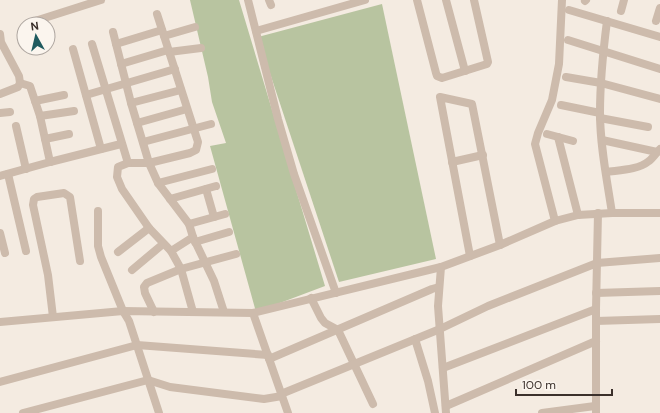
<svg xmlns="http://www.w3.org/2000/svg" width="660" height="413" viewBox="0 0 660 413" font-family="'DM Sans',sans-serif">
	<style>
		.green { fill: #b8c4a0 }
		.lines { fill: none; stroke-linecap: round; stroke-linejoin: round }
		.minor { stroke: #cdbbac; stroke-width: 8 }
	</style>
	<rect width="100%" height="100%" fill="#f4ebe1"/>
	<g class="green">
		<polygon points="190,0 239,0 325,286 256,312 210,146 226,143 212,102 208,77"/>
		<polygon points="382,4 436,259 339,282 258,37"/>
	</g>
	<g class="lines">
		<g class="minor">
			<polyline points="248,0 278,119 294,174 336,293"/>
			<polyline points="269,0 271,5"/>
			<polyline points="417,0 436,73 437,76 442,78 487,64 488,62 474,0"/>
			<polyline points="446,0 465,71"/>
			<polyline points="585,1 586,0"/>
			<polyline points="569,10 660,37"/>
			<polyline points="621,11 624,0"/>
			<polyline points="35,21 101,0"/>
			<path d="M607,21C603,52 600,82 600,113C600,146 607,180 612,213"/>
			<polyline points="656,21 660,8"/>
			<polyline points="256,31 365,0"/>
			<polyline points="113,32 131,103 149,163 158,183 189,224 193,237 171,251 181,269 193,312"/>
			<polyline points="0,34 1,42 19,76 20,83 18,87 0,94"/>
			<polyline points="164,36 195,27"/>
			<polyline points="568,40 660,69"/>
			<polyline points="92,44 128,163 149,163 190,153 196,150 198,142 157,14"/>
			<polyline points="116,44 162,30"/>
			<polyline points="73,49 101,149"/>
			<polyline points="169,52 201,48"/>
			<polyline points="121,64 168,50"/>
			<polyline points="566,77 601,83 660,99"/>
			<polyline points="20,83 30,86 40,116 50,162"/>
			<polyline points="86,95 175,69"/>
			<polyline points="35,101 64,95"/>
			<polyline points="131,103 181,90"/>
			<polyline points="561,105 600,113"/>
			<polyline points="0,113 10,112"/>
			<polyline points="40,116 74,111"/>
			<polyline points="600,118 648,127"/>
			<polyline points="137,123 187,109"/>
			<polyline points="16,126 26,169"/>
			<polyline points="547,134 573,141"/>
			<polyline points="558,137 578,215"/>
			<polyline points="45,139 69,134"/>
			<polyline points="602,140 657,152"/>
			<polyline points="143,142 211,124"/>
			<polyline points="452,162 483,155"/>
			<polyline points="128,163 118,167 117,177 122,189 149,228 171,251"/>
			<path d="M606,172C620,170 638,170 649,161C653,158 656,153 660,149"/>
			<polyline points="8,174 26,251"/>
			<polyline points="0,176 50,162 121,144"/>
			<polyline points="158,183 212,169"/>
			<polyline points="206,189 214,217"/>
			<polyline points="170,199 216,186"/>
			<polyline points="98,211 98,246 101,257 123,311 129,321 159,413"/>
			<polyline points="555,221 535,144 538,133 552,100 559,64 562,0"/>
			<polyline points="189,224 225,214"/>
			<polyline points="0,233 5,253"/>
			<polyline points="193,237 214,281 224,312"/>
			<polyline points="195,242 229,232"/>
			<polyline points="118,252 149,228"/>
			<polyline points="470,256 440,97 472,104 500,245"/>
			<polyline points="441,267 438,306 446,413"/>
			<polyline points="132,270 163,244"/>
			<polyline points="596,293 660,291"/>
			<polyline points="311,298 321,318 325,323 338,330 373,404"/>
			<polyline points="154,312 145,293 144,287 147,283 181,269 236,254"/>
			<polyline points="253,313 288,413"/>
			<polyline points="53,317 48,275 33,205 34,199 37,197 64,193 70,197 80,261"/>
			<polyline points="596,321 660,319"/>
			<polyline points="0,322 123,311 253,313 441,267 500,245 555,221 578,215 612,213 660,213"/>
			<polyline points="415,339 428,381 435,413"/>
			<polyline points="269,359 432,289 439,287"/>
			<polyline points="443,368 596,309"/>
			<polyline points="0,382 137,345 268,355"/>
			<polyline points="281,394 440,329 488,306 597,263 660,258"/>
			<polyline points="446,406 596,341"/>
			<polyline points="23,413 148,380 170,387 264,399 282,396"/>
			<polyline points="542,413 595,406"/>
			<polyline points="596,413 596,309 598,213"/>
		</g>
	</g>
	<g transform="translate(36 36) rotate(352)"><circle r="19" fill="#fbf5ee" stroke="#aea6a0"/>
	<path d="M0-3L7 15L0 10L-7 15Z" fill="#1f5a5e"/>
	<text y="-6" font-size="11" font-weight="bold" text-anchor="middle" fill="#3b302b">N</text>
	</g>
	<path d="M516 389v6h96v-6" fill="none" stroke="#3b302b" stroke-width="2"/>
	<text x="522" y="389" font-size="12" fill="#3b302b" stroke="#fbf5ee" stroke-width="3" paint-order="stroke">100 m</text>
</svg>
